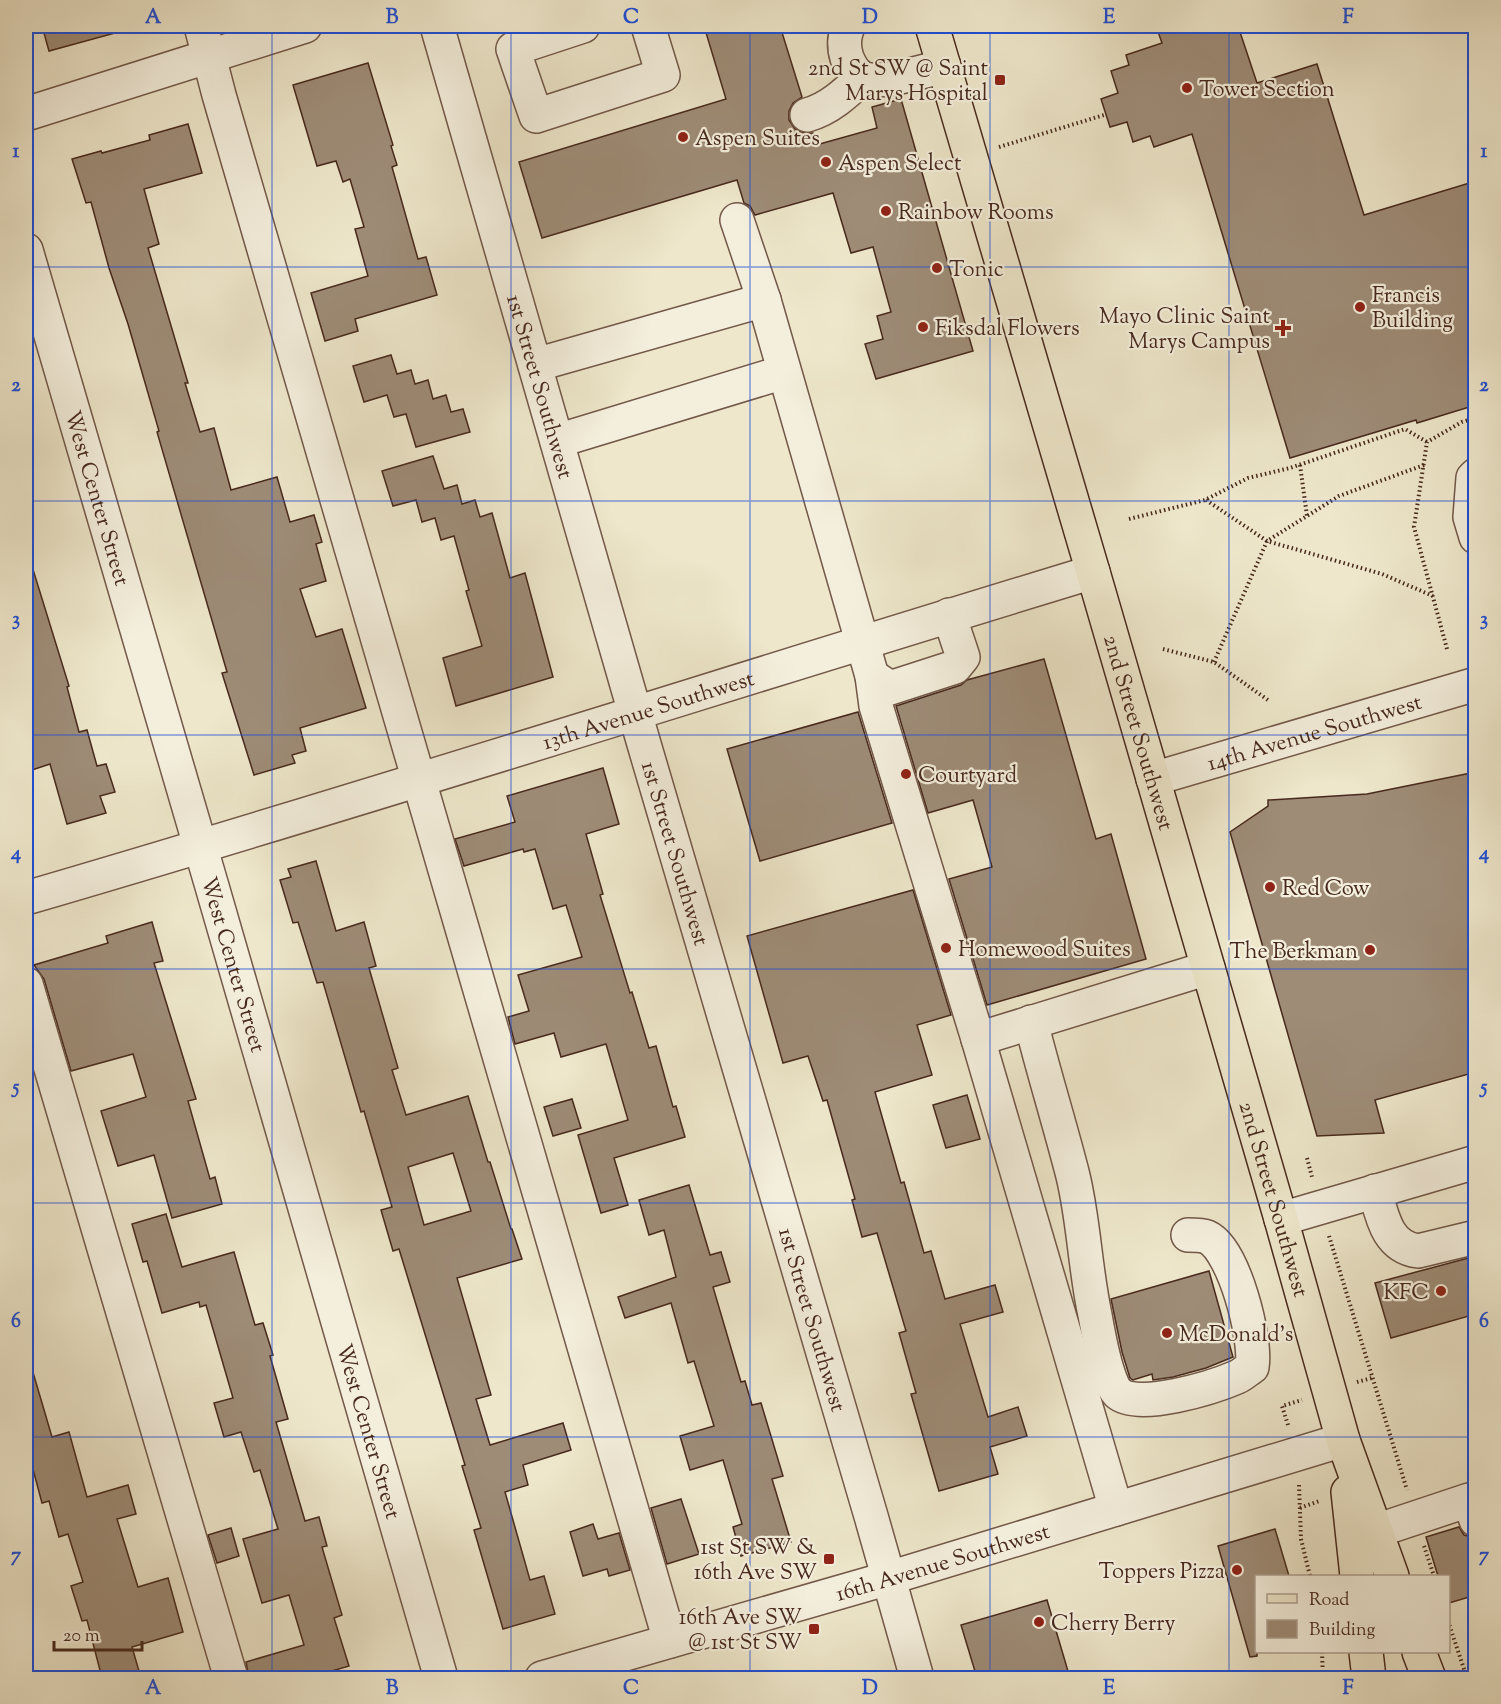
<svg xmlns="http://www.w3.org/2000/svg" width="1501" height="1704" viewBox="0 0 1501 1704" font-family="'Sorts Mill Goudy',serif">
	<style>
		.building { fill: #9e8c77; stroke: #47291d; stroke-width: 1.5; fill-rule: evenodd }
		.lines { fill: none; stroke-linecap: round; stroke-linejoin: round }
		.minor-casing { stroke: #715848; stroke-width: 36 }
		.major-casing { stroke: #47291d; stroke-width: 36 }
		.path { stroke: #47291d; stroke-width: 4; stroke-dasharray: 1.5 3; stroke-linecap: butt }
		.minor { stroke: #f4efdd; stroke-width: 33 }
		.major { stroke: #eee7cb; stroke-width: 33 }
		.grid { fill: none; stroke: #1d4ed8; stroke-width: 1.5; stroke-opacity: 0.55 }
		.poi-dot { fill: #8f2418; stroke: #f4efdd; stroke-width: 2 }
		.labels { text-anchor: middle; stroke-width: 4.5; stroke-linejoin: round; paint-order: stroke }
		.poi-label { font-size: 22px; fill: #47291d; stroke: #f4efdd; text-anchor: start }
		.street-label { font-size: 22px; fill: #47291d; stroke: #f4efdd }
		.neatline { fill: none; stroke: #1d4ed8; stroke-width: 2 }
		.grid-label { font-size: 20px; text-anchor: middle; font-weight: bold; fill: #1d4ed8 }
	</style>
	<rect width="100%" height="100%" fill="#eee7cb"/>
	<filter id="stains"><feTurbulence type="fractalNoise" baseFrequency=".00333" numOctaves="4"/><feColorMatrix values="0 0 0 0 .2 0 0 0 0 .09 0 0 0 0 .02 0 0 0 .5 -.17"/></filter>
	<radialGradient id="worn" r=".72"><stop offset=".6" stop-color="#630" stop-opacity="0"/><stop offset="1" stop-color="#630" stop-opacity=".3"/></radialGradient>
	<g class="building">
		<polygon points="42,26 114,26 115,33 49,51"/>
		<polygon points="704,26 780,26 802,97 793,103 789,111 789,120 795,129 804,133 813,133 816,145 877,128 872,107 901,99 973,351 876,379 865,344 883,339 877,316 891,312 873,247 851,253 833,193 755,215 750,206 744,203 737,180 542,238 519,162 726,99"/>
		<polygon points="1156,26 1238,26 1257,83 1317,64 1364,215 1476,181 1476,405 1417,423 1416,420 1290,458 1192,134 1154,147 1150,136 1133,142 1127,122 1110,127 1101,99 1118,93 1111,71 1129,65 1126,55 1162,43"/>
		<polygon points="368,63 393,145 391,146 397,165 392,167 418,259 426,257 437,295 355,319 358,331 325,341 311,293 368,276 355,229 364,227 350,179 343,182 336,161 317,166 293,85"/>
		<polygon points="188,124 202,173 144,189 159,244 148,248 188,383 185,383 200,432 214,428 231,490 277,477 290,522 314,515 322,542 316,544 326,581 300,589 316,637 342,629 366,708 300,728 306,751 292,755 295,763 254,775 222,673 227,672 157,432 159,431 128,324 109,268 91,202 86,203 72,159 101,151 102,153 150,140 149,135"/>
		<polygon points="391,355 397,374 411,370 415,384 428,380 433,399 446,395 451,412 463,409 470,432 416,447 406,414 394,417 387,395 364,402 353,366"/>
		<polygon points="433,456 444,489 457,485 462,504 475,500 480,517 492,513 510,578 525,573 553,677 456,706 443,658 482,646 466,591 469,590 454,536 441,540 435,518 422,522 416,500 393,506 382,471"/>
		<polygon points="26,563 31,563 69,686 67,687 79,732 87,730 97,766 106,764 115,792 100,796 106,813 67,824 50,764 26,772"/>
		<polygon points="1044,659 1096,839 1111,834 1146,959 987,1005 949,879 992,867 973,800 928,813 896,706 961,685 967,680"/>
		<polygon points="858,712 892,823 760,861 727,749"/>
		<polygon points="603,768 619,824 586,834 603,894 600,895 630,993 632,992 649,1048 656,1046 673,1107 676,1106 685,1137 614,1158 628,1205 601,1213 578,1135 628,1120 606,1044 561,1057 554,1033 515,1044 508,1017 529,1011 518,975 582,957 566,905 553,909 535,849 524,852 523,849 464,866 455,839 515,822 507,796"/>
		<polygon points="1476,772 1476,1072 1375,1100 1384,1133 1317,1136 1230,832 1268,806 1268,800 1367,794"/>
		<path d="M316,861L336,931L364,922L376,966L369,968L398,1068L392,1070L406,1115L468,1096L488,1162H490L511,1229H512L522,1259L457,1278L491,1395L476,1399L490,1445L563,1423L571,1450L523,1465L528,1485L505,1492L530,1580L544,1576L555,1614L503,1629L474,1530L481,1528L462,1466L465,1465L399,1249L393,1251L381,1210L392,1207L364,1111L361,1112L323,982L317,983L298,922L293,923L280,880L291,877L288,869ZM453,1153L471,1211L424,1225L408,1167Z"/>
		<polygon points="913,890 951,1015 917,1025 932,1075 875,1092 901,1183 904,1182 924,1253 931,1251 945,1299 995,1285 1003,1312 960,1324 988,1417 1018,1407 1027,1436 990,1447 998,1474 939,1491 911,1394 916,1393 899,1333 906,1331 877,1233 862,1237 852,1200 855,1199 827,1100 823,1101 808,1056 783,1063 747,936"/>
		<polygon points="152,922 163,961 154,963 196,1099 188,1101 210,1179 215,1177 222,1204 172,1218 154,1155 118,1166 101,1111 146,1097 133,1054 71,1071 44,979 34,965 108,943 106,936"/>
		<polygon points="967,1095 980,1139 946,1148 933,1105"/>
		<polygon points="572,1099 581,1128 553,1136 544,1107"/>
		<polygon points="689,1185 710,1255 721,1252 730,1282 713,1287 741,1382 745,1381 752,1405 761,1403 783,1476 772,1479 791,1542 741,1556 733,1527 742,1524 723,1460 690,1470 680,1436 714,1426 694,1361 688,1363 671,1303 625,1318 618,1297 676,1277 664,1230 649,1235 639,1200"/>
		<polygon points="166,1214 182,1267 234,1252 255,1325 263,1323 273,1355 270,1356 288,1419 276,1422 305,1521 319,1517 327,1546 322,1547 342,1615 334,1618 349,1666 308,1678 249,1678 246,1662 304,1645 289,1595 262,1603 243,1539 278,1529 260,1470 254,1472 241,1432 224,1437 214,1403 233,1398 206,1305 200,1307 199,1302 162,1313 147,1261 143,1262 132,1224"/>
		<polygon points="1476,1256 1476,1314 1391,1338 1375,1283"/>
		<polygon points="1209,1271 1233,1357 1206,1368 1173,1377 1153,1380 1152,1374 1133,1380 1130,1378 1122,1352 1111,1299"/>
		<polygon points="32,1369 52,1437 69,1432 87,1497 128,1485 136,1514 117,1519 138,1587 168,1578 183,1632 132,1647 141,1678 102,1678 87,1620 82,1621 71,1586 83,1582 68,1534 59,1537 49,1501 42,1503 26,1443 26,1370"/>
		<polygon points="681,1499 699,1554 667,1564 651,1508"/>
		<polygon points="593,1524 598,1539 619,1533 630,1570 609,1576 607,1569 583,1576 570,1532"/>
		<polygon points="1459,1527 1464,1535 1476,1538 1476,1595 1449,1603 1449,1576 1438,1576 1426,1537"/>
		<polygon points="231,1528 239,1556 217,1563 208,1535"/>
		<polygon points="1275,1529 1289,1576 1257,1576 1257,1656 1250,1657 1218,1546"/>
		<polygon points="1047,1600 1070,1678 977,1678 961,1625"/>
	</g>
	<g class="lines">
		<defs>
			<g id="minor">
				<polyline points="201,26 219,95 670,1641"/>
				<path id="s1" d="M437,26L644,744L871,1516L917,1678"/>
				<polyline points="583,26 513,49 536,116 663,75 648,26"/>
				<path d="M848,26C844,37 843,46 847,58C850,65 854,73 861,77C875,87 927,70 944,66"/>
				<polyline points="26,114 305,26"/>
				<path d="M807,115C829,109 846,93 862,78"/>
				<polyline points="737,220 764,300 872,676 876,706 978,1039 1116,1509"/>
				<path id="s2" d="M26,250L211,883L441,1678"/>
				<polyline points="535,365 764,300"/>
				<polyline points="557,441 784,372"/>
				<polyline points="1476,475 1473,478 1470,517 1476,537"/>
				<polyline points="872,676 890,688 955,667 963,657 949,615"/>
				<path id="s3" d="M1153,779L1476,684"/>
				<path id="s4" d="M26,898C383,794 737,680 1093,572"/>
				<polyline points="26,984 231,1678"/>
				<path d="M1031,1022C1044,1074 1060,1125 1073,1176C1084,1222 1085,1269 1095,1315C1098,1332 1107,1383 1118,1393C1138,1411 1214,1387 1237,1377C1242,1375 1247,1370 1252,1367C1257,1339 1234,1249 1207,1237C1202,1235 1194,1235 1188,1235"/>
				<polyline points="978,1039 1208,968"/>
				<path d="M1375,1191C1382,1216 1387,1247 1418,1251L1476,1237"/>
				<polyline points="1281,1219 1476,1162"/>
				<polyline points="1376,1531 1469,1500 1476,1520"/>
				<path id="s5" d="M542,1678L889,1578L1343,1440"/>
			</g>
			<g id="major">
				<path id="s6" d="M932,26L1093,572L1281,1219L1343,1440L1392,1576"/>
				<polyline points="1348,1492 1357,1576"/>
				<polyline points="1366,1652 1369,1678"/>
				<polyline points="1419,1652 1429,1678"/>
			</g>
		</defs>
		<use href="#minor" class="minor-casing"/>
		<use href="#major" class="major-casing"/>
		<g class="path">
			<polyline points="999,147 1104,115"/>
			<polyline points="929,168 940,165"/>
			<polyline points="1300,465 1307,516"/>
			<polyline points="1206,500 1267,541 1382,574 1433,596"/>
			<polyline points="1129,519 1205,500 1248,478 1290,468 1405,429 1427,442"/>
			<polyline points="1163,649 1214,662 1268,700"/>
			<polyline points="1447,649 1414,527 1427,442 1462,422 1476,418"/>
			<polyline points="1214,662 1267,541 1339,496 1424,465"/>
			<polyline points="1307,1158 1312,1177"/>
			<polyline points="1329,1236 1407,1490"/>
			<polyline points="1357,1382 1372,1378"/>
			<polyline points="1288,1425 1282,1406 1302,1400"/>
			<polyline points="1299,1485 1301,1539 1310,1576"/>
			<polyline points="1300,1508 1319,1501"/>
			<polyline points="1424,1546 1434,1576"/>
			<polyline points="1448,1621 1467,1678"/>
			<polyline points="1322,1652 1323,1678"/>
		</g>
		<use href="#minor" class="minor"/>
		<use href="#major" class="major"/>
	</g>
	<path class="grid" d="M272,26V1678M511,26V1678M750,26V1678M990,26V1678M1229,26V1678M26,267H1476M26,501H1476M26,735H1476M26,969H1476M26,1203H1476M26,1437H1476"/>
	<g class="poi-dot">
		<rect x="994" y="74" width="12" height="12" rx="3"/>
		<circle cx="1187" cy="88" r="6"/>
		<circle cx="683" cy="137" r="6"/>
		<circle cx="826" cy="162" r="6"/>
		<circle cx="886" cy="211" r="6"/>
		<circle cx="937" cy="268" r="6"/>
		<circle cx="1360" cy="307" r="6"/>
		<circle cx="923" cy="327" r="6"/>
		<path d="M1280 319h6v6h6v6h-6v6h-6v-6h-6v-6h6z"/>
		<circle cx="906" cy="774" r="6"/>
		<circle cx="1270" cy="887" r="6"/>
		<circle cx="946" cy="948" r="6"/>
		<circle cx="1370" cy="950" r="6"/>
		<circle cx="1441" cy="1291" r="6"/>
		<circle cx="1167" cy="1333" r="6"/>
		<rect x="823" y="1553" width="12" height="12" rx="3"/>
		<circle cx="1237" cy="1570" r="6"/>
		<circle cx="1039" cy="1622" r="6"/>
		<rect x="808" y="1623" width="12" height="12" rx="3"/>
	</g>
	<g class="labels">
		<g class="poi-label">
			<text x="988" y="75" text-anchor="end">2nd St SW @ Saint<tspan x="988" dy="25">Marys Hospital</tspan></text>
			<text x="1199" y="96">Tower Section</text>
			<text x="695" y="145">Aspen Suites</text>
			<text x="838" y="170">Aspen Select</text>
			<text x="898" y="219">Rainbow Rooms</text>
			<text x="949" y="276">Tonic</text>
			<text x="1372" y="302">Francis<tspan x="1372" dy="25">Building</tspan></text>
			<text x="1270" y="323" text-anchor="end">Mayo Clinic Saint<tspan x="1270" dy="25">Marys Campus</tspan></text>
			<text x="935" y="335">Fiksdal Flowers</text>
			<text x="918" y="782">Courtyard</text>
			<text x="1282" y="895">Red Cow</text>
			<text x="958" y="956">Homewood Suites</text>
			<text x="1358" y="958" text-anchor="end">The Berkman</text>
			<text x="1429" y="1299" text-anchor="end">KFC</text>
			<text x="1179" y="1341">McDonald's</text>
			<text x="817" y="1554" text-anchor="end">1st St SW &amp;<tspan x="817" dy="25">16th Ave SW</tspan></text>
			<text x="1225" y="1578" text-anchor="end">Toppers Pizza</text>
			<text x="802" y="1624" text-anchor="end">16th Ave SW<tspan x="802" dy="25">@ 1st St SW</tspan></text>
			<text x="1051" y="1630">Cherry Berry</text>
		</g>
		<g class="street-label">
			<text dy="8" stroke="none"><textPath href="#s1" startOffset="375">1st Street Southwest</textPath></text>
			<text dy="8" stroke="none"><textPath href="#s2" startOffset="258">West Center Street</textPath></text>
			<text dy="8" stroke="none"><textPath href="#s4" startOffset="650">13th Avenue Southwest</textPath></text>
			<text dy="8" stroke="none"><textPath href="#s3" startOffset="168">14th Avenue Southwest</textPath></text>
			<text dy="8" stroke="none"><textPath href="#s6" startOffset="736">2nd Street Southwest</textPath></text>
			<text dy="8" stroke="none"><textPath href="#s1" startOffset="861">1st Street Southwest</textPath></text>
			<text dy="8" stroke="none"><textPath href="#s2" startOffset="744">West Center Street</textPath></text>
			<text dy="8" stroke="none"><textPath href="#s6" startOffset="1222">2nd Street Southwest</textPath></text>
			<text dy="8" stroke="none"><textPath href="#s1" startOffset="1347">1st Street Southwest</textPath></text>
			<text dy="8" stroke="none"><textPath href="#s2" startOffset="1230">West Center Street</textPath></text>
			<text dy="8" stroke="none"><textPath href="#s5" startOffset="417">16th Avenue Southwest</textPath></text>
		</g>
	</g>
	<rect width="1501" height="1704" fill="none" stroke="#eee7cb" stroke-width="66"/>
	<rect x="1255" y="1575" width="195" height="78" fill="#f4efdd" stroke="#afa090" stroke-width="1.5"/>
	<rect x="1267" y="1594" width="30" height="9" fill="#eee7cb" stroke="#afa090" stroke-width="1.5"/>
	<text x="1309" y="1605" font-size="18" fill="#47291d">Road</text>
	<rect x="1267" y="1620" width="30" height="18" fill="#9e8c77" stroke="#afa090" stroke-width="1.5"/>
	<text x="1309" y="1635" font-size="18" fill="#47291d">Building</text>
	<path d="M54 1641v9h88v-9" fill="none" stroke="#47291d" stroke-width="3"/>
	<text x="63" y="1641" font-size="18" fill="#47291d" stroke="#f4efdd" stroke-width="4.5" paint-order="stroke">20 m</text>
	<rect x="33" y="33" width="1435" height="1638" class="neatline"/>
	<g class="grid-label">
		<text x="153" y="23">A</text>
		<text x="392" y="23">B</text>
		<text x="631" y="23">C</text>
		<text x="870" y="23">D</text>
		<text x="1109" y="23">E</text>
		<text x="1348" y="23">F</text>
		<text x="16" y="157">1</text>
		<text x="1484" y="157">1</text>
		<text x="16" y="391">2</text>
		<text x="1484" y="391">2</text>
		<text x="16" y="625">3</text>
		<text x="1484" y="625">3</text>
		<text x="16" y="859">4</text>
		<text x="1484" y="859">4</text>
		<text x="16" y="1093">5</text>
		<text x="1484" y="1093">5</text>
		<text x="16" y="1327">6</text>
		<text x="1484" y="1327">6</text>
		<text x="16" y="1561">7</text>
		<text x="1484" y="1561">7</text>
		<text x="153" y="1694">A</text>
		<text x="392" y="1694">B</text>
		<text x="631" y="1694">C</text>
		<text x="870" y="1694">D</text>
		<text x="1109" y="1694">E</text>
		<text x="1348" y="1694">F</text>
	</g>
	<rect width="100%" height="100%" filter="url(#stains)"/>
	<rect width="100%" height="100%" fill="url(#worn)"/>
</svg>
